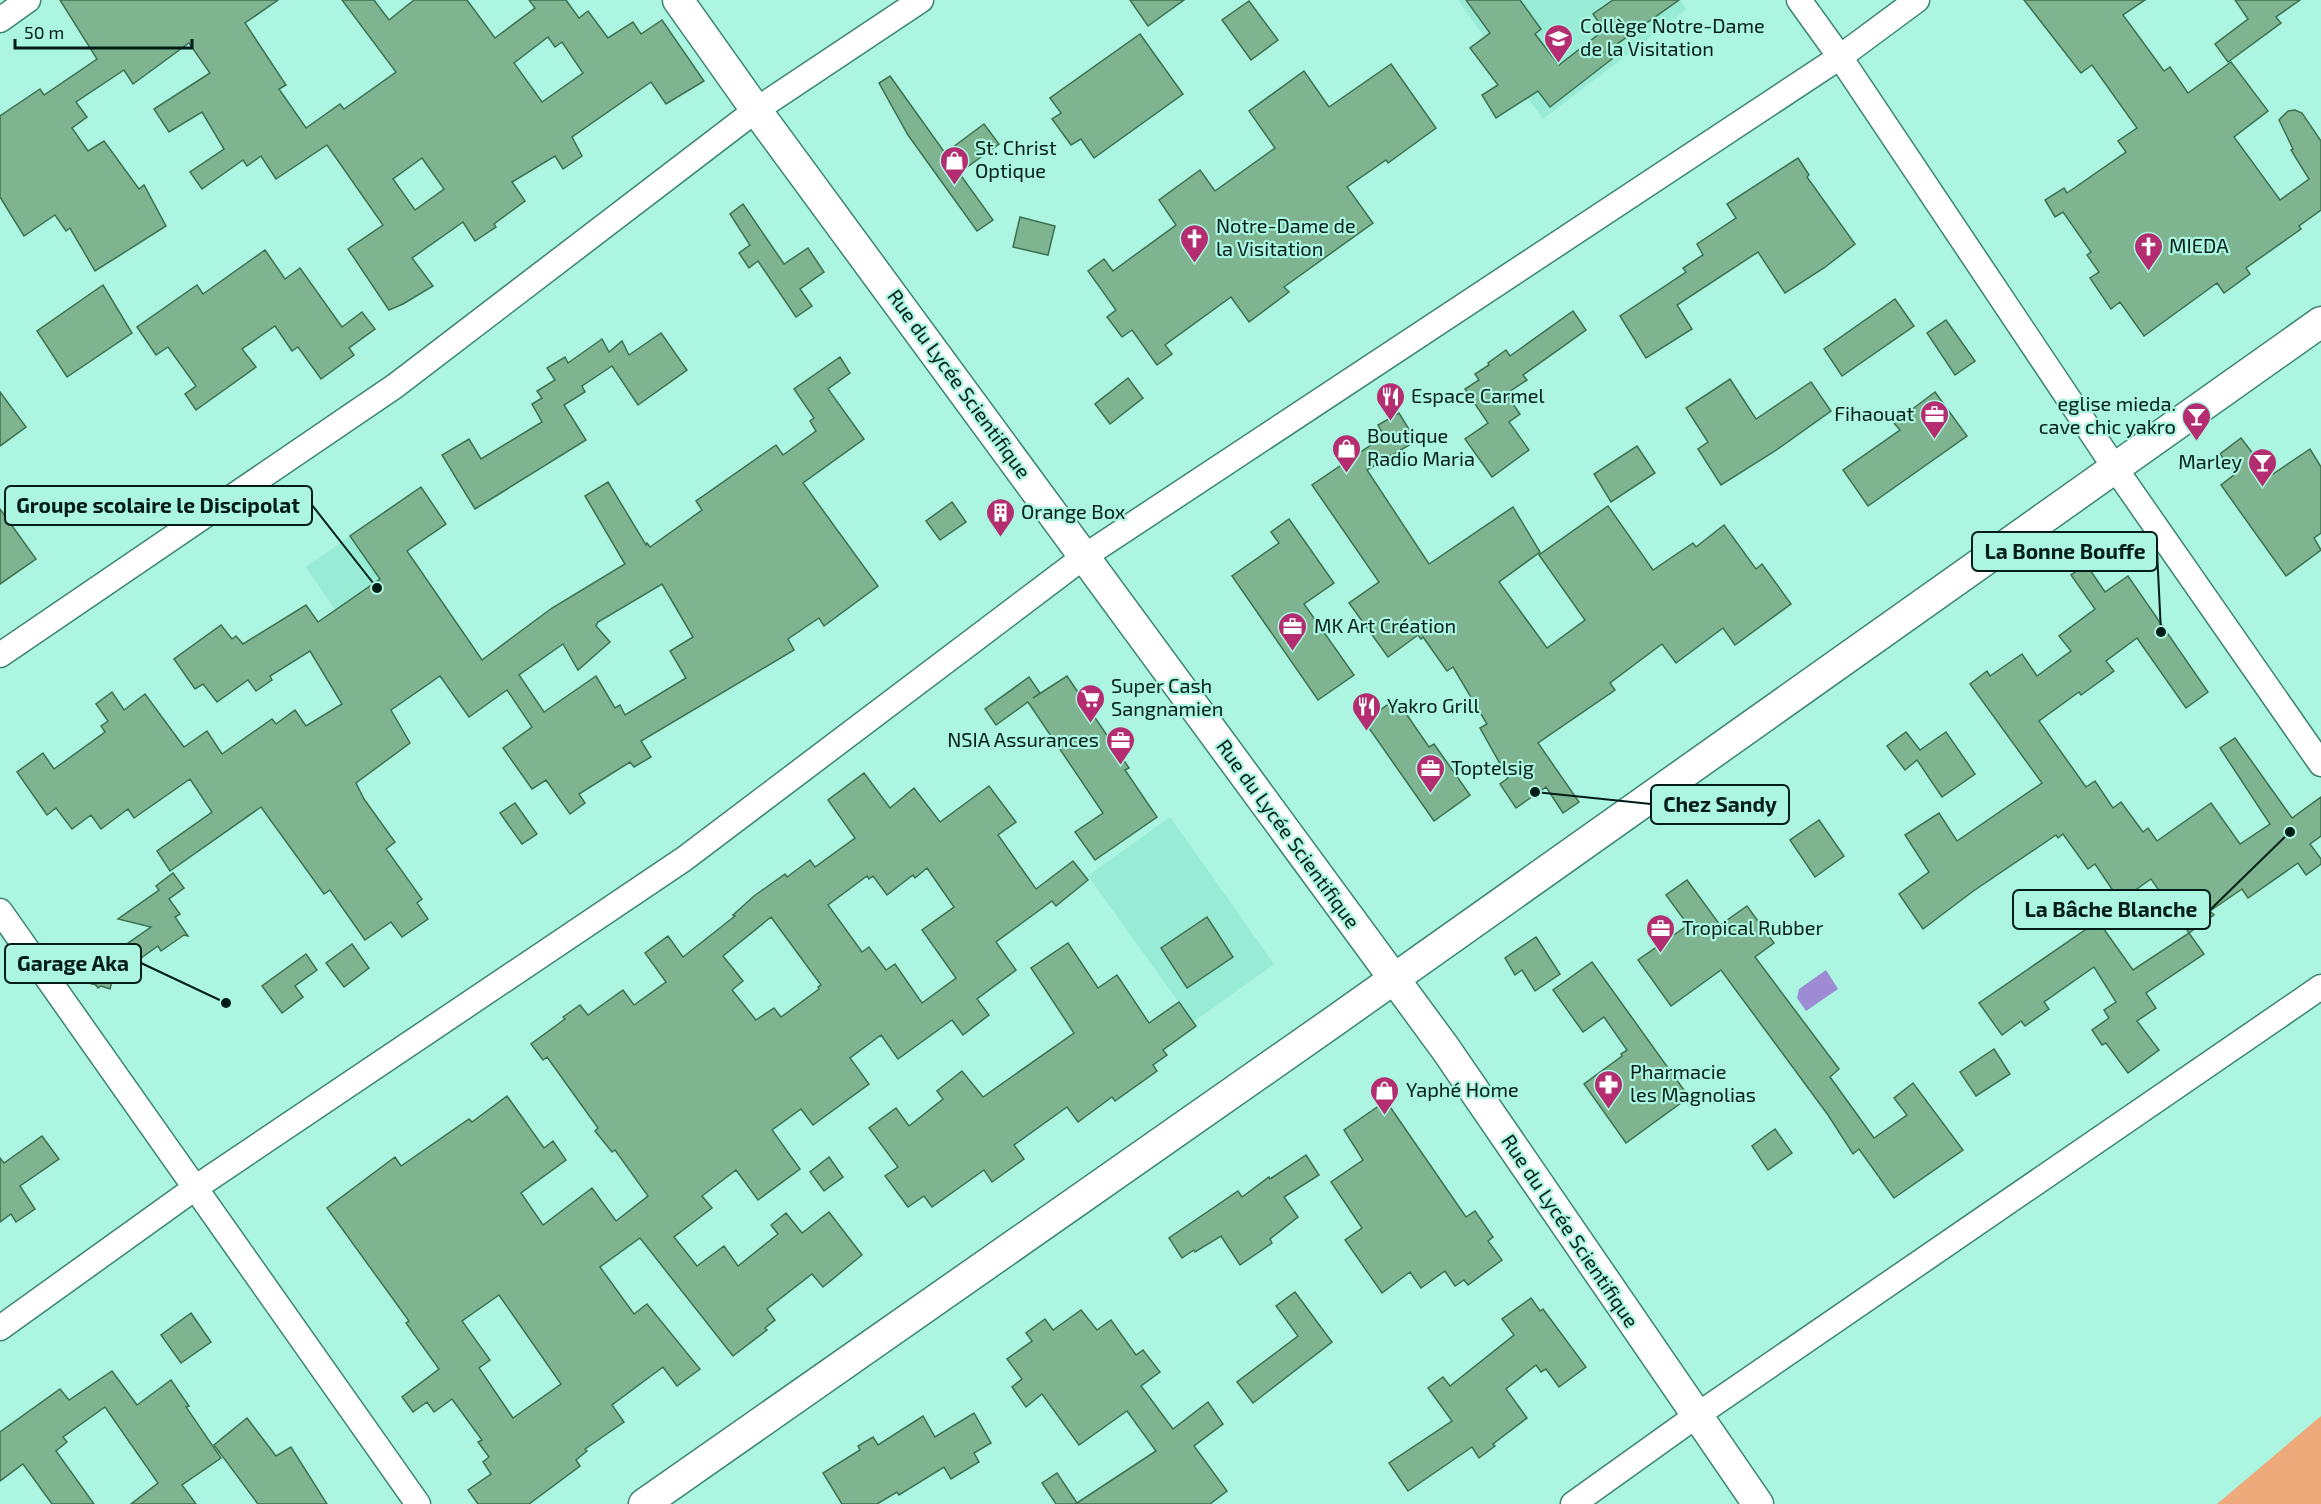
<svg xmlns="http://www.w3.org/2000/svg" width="2321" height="1504" viewBox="0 0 2321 1504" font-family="'Exo 2',sans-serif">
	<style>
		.built { fill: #98ebd4 }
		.green { fill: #eeaa7b }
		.water { fill: #9d8cd4 }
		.building { fill: #7eb590; stroke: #3c7150; stroke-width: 1.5; fill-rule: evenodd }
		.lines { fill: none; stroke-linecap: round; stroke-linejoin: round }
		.minor-casing { stroke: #3b8472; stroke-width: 27 }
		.tertiary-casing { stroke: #3b8472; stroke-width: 33 }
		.minor { stroke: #fff; stroke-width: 24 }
		.tertiary { stroke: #fff; stroke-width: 30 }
		.labels { text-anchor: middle; stroke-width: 4.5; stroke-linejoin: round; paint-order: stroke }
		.poi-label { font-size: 20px; fill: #001e17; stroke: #acf5e0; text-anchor: start }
		.street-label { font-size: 20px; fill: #001e17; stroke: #acf5e0 }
		.leader { fill: none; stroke: #001e17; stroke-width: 2 }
		.callout-dot { fill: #001e17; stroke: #acf5e0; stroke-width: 2 }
		.callout { fill: #acf5e0; stroke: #001e17; stroke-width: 2 }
		.callout-label { font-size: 21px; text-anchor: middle; font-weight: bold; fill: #001e17 }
	</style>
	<rect width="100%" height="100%" fill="#acf5e0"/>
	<g class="built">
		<polygon points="1458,0 1680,0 1687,9 1543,119"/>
		<polygon points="382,514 476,651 400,704 306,567"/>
		<polygon points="1170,817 1274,964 1193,1022 1088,876"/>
	</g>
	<polygon class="green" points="2321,1416 2321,1504 2217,1504"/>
	<polygon class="water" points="1826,970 1838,989 1806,1011 1797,998 1799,989"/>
	<g class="building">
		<path d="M60,0H278L245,23L286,85L279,89L306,128L340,104L344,109L396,72L342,0H374L389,20L414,0H467L495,38L535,8L529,0H566L579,18L588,11L608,38L633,22L641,34L662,20L704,81L666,104L651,82L572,137L582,156L563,169L555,156L512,182L525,201L494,224L496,227L475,241L463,222L412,258L433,286L403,304L389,310L348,249L383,225L327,145L276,179L261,156L247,166L243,160L202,189L190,172L224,149L202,112L169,132L154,109L210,73L189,43L133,84L124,70L76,102L87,117L72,128L88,151L104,141L139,189L144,185L166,226L95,271L70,228L66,231L55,215L24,236L0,197V116L40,89L44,95L97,59ZM548,37L555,47L562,42L583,73L542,102L514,63ZM422,158L444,189L415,210L393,179Z"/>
		<polygon points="1130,0 1184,0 1148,26"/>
		<polygon points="1466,0 1520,0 1541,29 1535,34 1559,65 1604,30 1593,14 1613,0 1679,0 1606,52 1612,59 1550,107 1538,91 1496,118 1482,95 1498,85 1470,48 1490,33"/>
		<polygon points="2024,0 2145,0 2123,15 2164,71 2170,67 2188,93 2231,62 2268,111 2234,137 2280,200 2309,179 2291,150 2293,149 2279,120 2288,111 2295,110 2302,113 2321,141 2321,210 2299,226 2301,229 2246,268 2250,274 2224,293 2217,283 2144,336 2120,302 2111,309 2090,278 2099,272 2087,255 2091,252 2063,212 2055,217 2045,200 2064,188 2067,193 2126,152 2118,141 2137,128 2092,65 2081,73"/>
		<polygon points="2235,0 2300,0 2276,17 2281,23 2228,62 2215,44 2248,19"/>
		<polygon points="1249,1 1278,40 1251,60 1222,20"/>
		<polygon points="1140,34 1183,94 1094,158 1081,139 1071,145 1052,119 1061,113 1050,98"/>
		<polygon points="1391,64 1436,128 1388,163 1386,160 1347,187 1373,223 1284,287 1289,292 1249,322 1231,297 1165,345 1172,354 1157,365 1132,330 1122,337 1107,317 1116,310 1088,271 1104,259 1113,271 1176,225 1159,200 1200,170 1215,191 1275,148 1249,111 1304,71 1329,107"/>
		<polygon points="890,76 945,153 984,124 999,144 959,173 993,220 977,231 908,135 879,83"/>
		<polygon points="1798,158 1809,175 1807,177 1855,244 1824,268 1785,293 1758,252 1677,305 1692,329 1646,358 1620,316 1686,272 1683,268 1703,255 1697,244 1736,218 1727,204"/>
		<polygon points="743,204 784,264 808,248 824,272 800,289 812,306 796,317 758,261 749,268 739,253 750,245 730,214"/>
		<polygon points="1020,217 1055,226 1048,255 1013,247"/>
		<polygon points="265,250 285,279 300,268 342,327 362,312 375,329 349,348 354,355 321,379 298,347 292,351 275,326 242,349 256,367 196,410 185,394 196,386 168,347 156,355 137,327 197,285 203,294"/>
		<polygon points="103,285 132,333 67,377 37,331"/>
		<polygon points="1895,299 1914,326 1842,376 1824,349"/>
		<polygon points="1573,311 1586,330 1523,375 1527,380 1506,394 1520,414 1509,422 1529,450 1492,477 1465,439 1488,423 1465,389 1479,380 1475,374 1489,365 1488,363 1506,350 1510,356"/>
		<polygon points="1946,320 1975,361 1955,375 1927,333"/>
		<polygon points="661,333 687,370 638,405 612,366 582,386 585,392 564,405 586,440 475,509 442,455 469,439 481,459 542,422 532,404 542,398 537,391 555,380 547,368 565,357 568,363 602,339 609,352 622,341 629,355"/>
		<path d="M840,357L850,373L828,389L864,439L803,483L878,586L824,626L819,618L788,639L794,650L641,741L651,757L634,767L630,762L579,794L585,803L570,814L546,780L532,789L503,748L532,727L507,690L469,717L440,676L391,710L410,743L356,783L364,799L395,842L386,849L422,899L417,903L428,919L402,937L391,922L365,940L330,890L324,894L261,807L170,871L157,851L212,812L190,779L134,818L128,809L101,829L91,815L72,829L56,808L47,815L17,772L43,753L54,769L105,732L101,726L108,721L96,704L112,692L124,710L145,694L184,747L207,731L222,754L272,719L276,724L295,710L306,726L342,704L310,651L270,676L272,680L256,691L248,680L217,702L203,684L195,689L174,659L221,625L232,639L236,636L243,644L306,605L318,622L380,579L350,536L421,487L446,524L407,551L482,660L552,608L625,564L585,496L608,482L646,545L647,543L650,547L702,510L696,501L776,445L783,455L816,431L810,421L814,418L794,389ZM662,584L693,637L670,651L686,678L625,715L620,705L615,708L596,676L544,712L519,675L563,644L578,670L610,642L596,626L598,622Z"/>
		<polygon points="1128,378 1143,398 1110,424 1095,404"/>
		<polygon points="1730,379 1756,419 1811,382 1831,411 1775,451 1721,485 1698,449 1708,442 1686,408"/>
		<polygon points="0,392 26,427 0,446"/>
		<polygon points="1935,392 1967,436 1868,506 1843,470 1900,430 1894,423"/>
		<polygon points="1399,413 1416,441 1367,470 1429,564 1513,507 1540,552 1499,582 1547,648 1585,620 1539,555 1608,506 1653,570 1693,543 1696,547 1724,525 1756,569 1762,564 1791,604 1735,645 1723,628 1676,663 1662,644 1610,683 1615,690 1538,743 1579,802 1563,813 1546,787 1516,808 1500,784 1508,778 1480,728 1487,724 1453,667 1447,671 1423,637 1421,639 1418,635 1388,657 1349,603 1379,582 1312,485 1384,436 1378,425"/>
		<polygon points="2241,438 2270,476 2310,449 2321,467 2321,533 2314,538 2321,550 2286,576 2221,485 2235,474 2220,454"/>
		<polygon points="1637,446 1655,473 1611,502 1594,474"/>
		<polygon points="952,502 966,522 940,540 926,521"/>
		<polygon points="0,509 36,559 0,584"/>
		<polygon points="1289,519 1334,583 1304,604 1354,675 1318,700 1232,576 1279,543 1271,532"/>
		<polygon points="2086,564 2105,592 2128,576 2208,692 2186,708 2137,638 2106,661 2114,671 2081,695 2079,692 2039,721 2086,787 2095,781 2113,808 2121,802 2143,832 2148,828 2157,841 2211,803 2240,844 2270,824 2220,748 2235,738 2292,818 2321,797 2321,836 2310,844 2321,859 2321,864 2306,875 2298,863 2248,898 2242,889 2210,911 2214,915 2189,933 2151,879 2120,901 2095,864 2088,869 2063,834 2058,838 2056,835 1972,892 1923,929 1899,894 1929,872 1905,835 1939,813 1957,841 2042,783 1970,684 1987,671 1990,676 2022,654 2037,676 2071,651 2059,636 2095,609 2071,575"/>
		<polygon points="1067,676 1129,768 1125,770 1157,817 1095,860 1075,832 1103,813 1028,702 996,725 985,709 1029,677 1040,693 1033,698"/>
		<polygon points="1396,699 1429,747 1434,744 1470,795 1434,821 1364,721"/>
		<polygon points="1906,732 1920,750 1946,732 1975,774 1942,797 1917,760 1905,770 1887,746"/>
		<path d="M864,773L890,808L914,788L940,822L989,786L1016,822L998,835L1036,889L1073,861L1088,880L1056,906L1052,901L996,942L1016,970L977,999L989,1015L963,1035L952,1020L898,1059L881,1035L850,1058L869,1084L813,1125L801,1109L772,1130L800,1169L758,1200L736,1170L702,1196L712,1208L674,1237L697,1266L724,1246L738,1266L778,1234L771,1225L786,1213L802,1233L829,1212L862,1255L823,1287L812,1274L767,1309L775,1320L765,1328L767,1330L733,1356L640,1238L600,1267L634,1314L647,1304L700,1369L677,1386L663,1367L612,1405L624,1422L585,1449L587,1451L576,1460L580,1466L529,1504H478L468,1490L491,1474L483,1462L489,1457L478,1442L482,1440L452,1399L434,1412L427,1402L413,1412L402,1397L439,1369L406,1323L409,1321L327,1208L395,1157L401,1166L469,1119L472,1122L507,1096L544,1148L553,1141L566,1160L521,1193L543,1225L592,1188L616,1221L648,1196L615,1150L612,1152L595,1131L598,1128L547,1057L543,1060L531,1044L565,1019L563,1017L580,1005L588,1015L623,990L634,1005L666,982L645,953L668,936L683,957L735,916L733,915L754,896L785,874L787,877L810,860L815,867L855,838L828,800ZM927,868L954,907L922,930L956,978L922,1003L895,964L886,970L869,947L862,952L828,905L867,876L869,879L873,876L887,895L913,875L915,878ZM771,917L821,985L818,987L819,989L781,1017L774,1008L756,1020L732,990L743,981L723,956ZM499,1295L561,1384L513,1418L479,1368L490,1360L462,1321Z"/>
		<polygon points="515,803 537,834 522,844 500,813"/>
		<polygon points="1819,820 1844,856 1815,877 1790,840"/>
		<polygon points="173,873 184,888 169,899 180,914 175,917 188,936 184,935 161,951 158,946 113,978 110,989 101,986 98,988 96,985 81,981 119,952 118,950 151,927 118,919 159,890 156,886"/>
		<polygon points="1687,880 1720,925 1747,906 1774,943 1755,957 1839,1069 1830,1077 1874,1138 1907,1115 1894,1098 1913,1083 1963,1150 1894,1198 1859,1149 1853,1154 1828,1115 1721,970 1671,1006 1638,960 1688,925 1666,895"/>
		<polygon points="1207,917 1233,957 1187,988 1161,948"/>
		<polygon points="2098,921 2133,970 2189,933 2204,954 2146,993 2156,1008 2137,1021 2159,1050 2128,1073 2106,1043 2102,1045 2092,1030 2109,1018 2104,1010 2116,1002 2094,967 2044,1002 2049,1009 2025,1026 2021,1021 2002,1035 1979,1003"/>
		<polygon points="1536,937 1560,974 1535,991 1522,970 1515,975 1505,958"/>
		<polygon points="1068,943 1098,988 1117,975 1149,1023 1179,1002 1196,1026 1163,1050 1167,1055 1153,1065 1157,1071 1115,1101 1112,1097 1078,1122 1067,1107 1014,1145 1024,1159 992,1182 984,1170 932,1207 924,1196 908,1207 885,1176 898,1167 869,1128 896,1108 909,1126 943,1099 937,1091 962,1071 983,1097 1074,1033 1031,968"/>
		<polygon points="352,944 369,968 344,987 326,963"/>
		<polygon points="306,954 317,970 295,986 303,997 282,1013 262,986"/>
		<polygon points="1592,962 1689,1097 1626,1143 1584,1084 1622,1056 1621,1054 1627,1050 1604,1017 1583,1032 1553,990"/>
		<polygon points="1994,1049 2010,1074 1976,1096 1960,1072"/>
		<polygon points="1386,1101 1466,1217 1475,1211 1493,1237 1488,1241 1502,1260 1468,1285 1464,1280 1455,1286 1445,1271 1421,1288 1410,1272 1382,1293 1345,1240 1362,1228 1331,1182 1363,1160 1344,1130"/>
		<polygon points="1775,1129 1792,1153 1768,1170 1752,1146"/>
		<polygon points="42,1136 59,1159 20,1186 35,1209 16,1222 11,1214 0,1222 0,1158 4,1163"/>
		<polygon points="1306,1155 1319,1175 1284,1197 1298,1217 1270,1239 1272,1243 1240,1265 1221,1236 1195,1252 1194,1250 1182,1258 1169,1238 1238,1191 1242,1197 1269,1177 1270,1179"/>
		<polygon points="829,1157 843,1177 824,1191 810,1172"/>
		<polygon points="1295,1292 1332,1342 1253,1403 1237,1382 1298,1336 1276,1306"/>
		<polygon points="1531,1298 1540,1311 1543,1309 1586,1367 1559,1387 1546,1369 1541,1372 1536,1365 1506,1389 1527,1418 1493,1444 1495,1446 1479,1458 1472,1447 1408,1491 1389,1463 1452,1421 1428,1388 1443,1377 1450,1386 1514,1335 1502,1319"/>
		<polygon points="1081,1310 1097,1330 1111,1320 1136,1355 1143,1350 1160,1372 1141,1386 1173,1429 1208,1402 1223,1424 1194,1446 1227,1491 1210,1504 1056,1504 1042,1483 1057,1473 1077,1503 1156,1451 1127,1411 1079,1445 1042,1394 1026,1407 1012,1387 1022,1379 1007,1359 1032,1341 1026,1333 1045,1319 1053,1330"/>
		<polygon points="191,1313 211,1342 181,1363 161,1335"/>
		<polygon points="112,1371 137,1405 171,1380 189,1406 186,1407 221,1458 182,1485 196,1504 131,1504 158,1483 105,1407 63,1437 67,1442 56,1451 94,1504 52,1504 23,1464 0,1481 0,1432 60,1389 69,1400"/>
		<polygon points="974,1413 991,1443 974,1453 979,1462 951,1479 944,1467 899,1495 897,1492 877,1504 842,1504 823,1473 860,1450 858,1446 873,1437 878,1445 923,1416 935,1437"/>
		<polygon points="247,1418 276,1456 291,1447 327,1504 258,1504 214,1445"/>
	</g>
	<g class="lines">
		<defs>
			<g id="minor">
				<polyline points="1799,0 1840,57 2115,468 2321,764"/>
				<polyline points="0,20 28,0"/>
				<polyline points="0,655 395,386 756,110 921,0"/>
				<polyline points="0,911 418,1504"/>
				<polyline points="0,1328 195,1188 684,859 1085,556 1840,57 1917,0"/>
				<polyline points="1573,1504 1696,1416 2321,987"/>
			</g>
			<g id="tertiary">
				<polyline points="678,0 756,110 1445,1048 1758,1504"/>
				<polyline points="644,1504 1333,1022 2321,322"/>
			</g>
		</defs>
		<use href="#minor" class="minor-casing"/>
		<use href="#tertiary" class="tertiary-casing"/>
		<use href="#minor" class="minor"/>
		<use href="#tertiary" class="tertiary"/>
	</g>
	<defs>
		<symbol id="school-pin" viewBox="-11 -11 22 30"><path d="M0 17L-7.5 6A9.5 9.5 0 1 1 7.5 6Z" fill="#b32d70" stroke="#acf5e0"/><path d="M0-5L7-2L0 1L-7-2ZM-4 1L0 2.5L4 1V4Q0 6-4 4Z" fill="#fff"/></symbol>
		<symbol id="shop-pin" viewBox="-11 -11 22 30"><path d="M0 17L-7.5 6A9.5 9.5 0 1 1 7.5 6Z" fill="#b32d70" stroke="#acf5e0"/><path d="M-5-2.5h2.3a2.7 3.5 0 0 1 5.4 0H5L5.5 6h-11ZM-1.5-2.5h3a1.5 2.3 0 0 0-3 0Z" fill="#fff"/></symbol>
		<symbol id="church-pin" viewBox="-11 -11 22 30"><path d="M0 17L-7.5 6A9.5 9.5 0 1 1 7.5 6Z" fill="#b32d70" stroke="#acf5e0"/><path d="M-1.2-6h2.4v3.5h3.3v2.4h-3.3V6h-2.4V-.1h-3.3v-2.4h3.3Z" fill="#fff"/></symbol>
		<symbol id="restaurant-pin" viewBox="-11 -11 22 30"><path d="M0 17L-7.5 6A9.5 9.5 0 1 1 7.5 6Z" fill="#b32d70" stroke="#acf5e0"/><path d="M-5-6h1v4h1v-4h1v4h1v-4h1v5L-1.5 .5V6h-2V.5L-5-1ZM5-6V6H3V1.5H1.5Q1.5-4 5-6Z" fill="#fff"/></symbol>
		<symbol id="office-pin" viewBox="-11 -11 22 30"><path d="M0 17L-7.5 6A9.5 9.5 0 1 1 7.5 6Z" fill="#b32d70" stroke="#acf5e0"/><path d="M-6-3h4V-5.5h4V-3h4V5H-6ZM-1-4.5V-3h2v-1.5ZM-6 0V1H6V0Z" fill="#fff"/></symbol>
		<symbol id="bar-pin" viewBox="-11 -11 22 30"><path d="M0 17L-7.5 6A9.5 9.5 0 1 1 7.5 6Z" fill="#b32d70" stroke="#acf5e0"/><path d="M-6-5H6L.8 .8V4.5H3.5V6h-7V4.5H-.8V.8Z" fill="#fff"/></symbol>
		<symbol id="building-pin" viewBox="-11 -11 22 30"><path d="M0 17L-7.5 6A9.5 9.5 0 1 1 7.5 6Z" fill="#b32d70" stroke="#acf5e0"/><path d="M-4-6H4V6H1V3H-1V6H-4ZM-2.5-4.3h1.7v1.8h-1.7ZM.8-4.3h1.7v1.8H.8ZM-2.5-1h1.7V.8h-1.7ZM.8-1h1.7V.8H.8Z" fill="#fff"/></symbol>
		<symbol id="supermarket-pin" viewBox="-11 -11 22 30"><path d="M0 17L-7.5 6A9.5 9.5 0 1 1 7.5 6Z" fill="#b32d70" stroke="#acf5e0"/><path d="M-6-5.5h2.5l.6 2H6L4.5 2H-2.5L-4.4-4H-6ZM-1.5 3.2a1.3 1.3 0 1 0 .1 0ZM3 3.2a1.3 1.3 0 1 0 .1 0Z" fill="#fff"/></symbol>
		<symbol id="pharmacy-pin" viewBox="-11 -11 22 30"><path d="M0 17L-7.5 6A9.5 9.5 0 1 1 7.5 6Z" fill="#b32d70" stroke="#acf5e0"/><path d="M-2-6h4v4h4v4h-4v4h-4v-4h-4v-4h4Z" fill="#fff"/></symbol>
	</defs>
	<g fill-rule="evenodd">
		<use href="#school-pin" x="1542" y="22" width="33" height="45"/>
		<use href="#shop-pin" x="938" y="144" width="33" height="45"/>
		<use href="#church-pin" x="1178" y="222" width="33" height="45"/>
		<use href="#church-pin" x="2132" y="230" width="33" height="45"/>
		<use href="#restaurant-pin" x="1374" y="380" width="33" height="45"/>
		<use href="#office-pin" x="1918" y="398" width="33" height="45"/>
		<use href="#bar-pin" x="2180" y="400" width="33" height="45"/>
		<use href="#shop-pin" x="1330" y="432" width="33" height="45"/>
		<use href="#bar-pin" x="2246" y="446" width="33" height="45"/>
		<use href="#building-pin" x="984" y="496" width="33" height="45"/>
		<use href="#office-pin" x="1276" y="610" width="33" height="45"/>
		<use href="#supermarket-pin" x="1074" y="682" width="33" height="45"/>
		<use href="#restaurant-pin" x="1350" y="690" width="33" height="45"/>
		<use href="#office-pin" x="1104" y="724" width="33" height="45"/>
		<use href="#office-pin" x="1414" y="752" width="33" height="45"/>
		<use href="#office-pin" x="1644" y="912" width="33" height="45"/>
		<use href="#pharmacy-pin" x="1592" y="1068" width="33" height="45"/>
		<use href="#shop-pin" x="1368" y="1074" width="33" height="45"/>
	</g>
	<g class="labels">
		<g class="poi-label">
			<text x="1580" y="33">Collège Notre-Dame<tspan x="1580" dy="23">de la Visitation</tspan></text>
			<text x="975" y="155">St. Christ<tspan x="975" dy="23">Optique</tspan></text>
			<text x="1216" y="233">Notre-Dame de<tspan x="1216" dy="23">la Visitation</tspan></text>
			<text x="2169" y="253">MIEDA</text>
			<text x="1411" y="403">Espace Carmel</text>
			<text x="2176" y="411" text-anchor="end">eglise mieda.<tspan x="2176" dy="23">cave chic yakro</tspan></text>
			<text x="1914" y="421" text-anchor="end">Fihaouat</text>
			<text x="1367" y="443">Boutique<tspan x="1367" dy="23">Radio Maria</tspan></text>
			<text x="2242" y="469" text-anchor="end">Marley</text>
			<text x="1021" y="519">Orange Box</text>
			<text x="1314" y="633">MK Art Création</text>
			<text x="1111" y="693">Super Cash<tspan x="1111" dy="23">Sangnamien</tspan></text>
			<text x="1387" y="713">Yakro Grill</text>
			<text x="1099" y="747" text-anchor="end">NSIA Assurances</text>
			<text x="1451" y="775">Toptelsig</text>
			<text x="1682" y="935">Tropical Rubber</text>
			<text x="1630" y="1079">Pharmacie<tspan x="1630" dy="23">les Magnolias</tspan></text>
			<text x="1406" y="1097">Yaphé Home</text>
		</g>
		<g class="street-label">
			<text transform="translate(959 384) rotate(54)" y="7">Rue du Lycée Scientifique</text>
			<text transform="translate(1288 834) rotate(54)" y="7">Rue du Lycée Scientifique</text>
			<text transform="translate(1570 1231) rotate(56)" y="7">Rue du Lycée Scientifique</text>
		</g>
	</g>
	<path class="leader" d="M377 588L312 505M2161 632L2157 551M1535 792L1651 804M2290 832L2210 910M226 1003L141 963"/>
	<g class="callout-dot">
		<circle cx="377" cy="588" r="6"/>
		<circle cx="2161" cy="632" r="6"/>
		<circle cx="1535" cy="792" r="6"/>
		<circle cx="2290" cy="832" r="6"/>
		<circle cx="226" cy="1003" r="6"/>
	</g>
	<g class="callout">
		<rect x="5" y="486" width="307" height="39" rx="6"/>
		<rect x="1972" y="532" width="185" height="39" rx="6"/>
		<rect x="1651" y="785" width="138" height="39" rx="6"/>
		<rect x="2013" y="890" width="197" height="39" rx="6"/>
		<rect x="5" y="944" width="136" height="39" rx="6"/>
	</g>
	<g class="callout-label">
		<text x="158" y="513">Groupe scolaire le Discipolat</text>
		<text x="2065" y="559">La Bonne Bouffe</text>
		<text x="1720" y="812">Chez Sandy</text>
		<text x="2111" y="917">La Bâche Blanche</text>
		<text x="73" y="971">Garage Aka</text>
	</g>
	<path d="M15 39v9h177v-9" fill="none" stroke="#001e17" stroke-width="3"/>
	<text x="24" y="39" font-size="18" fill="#001e17" stroke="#acf5e0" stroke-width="4.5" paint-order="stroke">50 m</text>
</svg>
